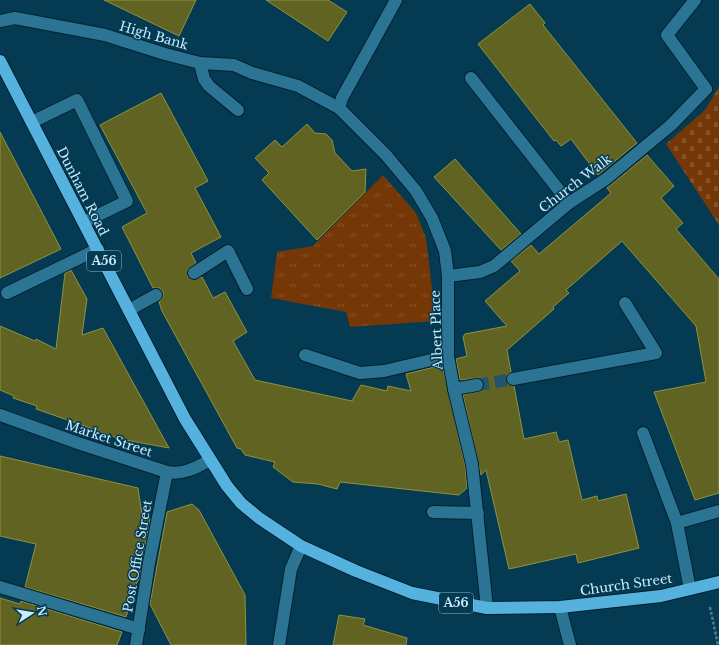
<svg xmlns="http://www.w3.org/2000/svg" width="719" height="645" viewBox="0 0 719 645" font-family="'Libre Baskerville',serif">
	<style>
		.grass { fill: url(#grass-tufts) }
		.cemetery { fill: url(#cemetery-stones) }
		.building { fill: #616323; stroke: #8f933e }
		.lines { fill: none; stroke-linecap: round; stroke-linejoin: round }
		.street-tunnel { stroke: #22556c; stroke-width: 12; stroke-dasharray: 12 6; stroke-linecap: butt }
		.lane-casing { stroke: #03212e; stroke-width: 14 }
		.street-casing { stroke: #03212e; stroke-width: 14 }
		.highway-casing { stroke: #03212e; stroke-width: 14 }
		.path { stroke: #4e7d92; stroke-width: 2.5; stroke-dasharray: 3 2; stroke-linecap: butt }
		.lane { stroke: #2c7494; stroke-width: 12 }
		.street { stroke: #2c7494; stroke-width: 12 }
		.highway { stroke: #55b2df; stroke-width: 12 }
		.labels { text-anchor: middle; stroke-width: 3; stroke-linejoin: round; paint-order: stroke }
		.shield { fill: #043b52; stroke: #8eb6ca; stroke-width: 1 }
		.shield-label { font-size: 12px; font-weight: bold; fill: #c9ebfd }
		.street-label { font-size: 13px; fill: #c9ebfd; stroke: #043b52 }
	</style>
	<defs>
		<pattern id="grass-tufts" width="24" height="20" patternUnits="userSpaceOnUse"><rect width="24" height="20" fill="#743705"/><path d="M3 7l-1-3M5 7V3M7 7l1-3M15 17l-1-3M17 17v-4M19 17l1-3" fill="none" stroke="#86542a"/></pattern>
		<pattern id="cemetery-stones" width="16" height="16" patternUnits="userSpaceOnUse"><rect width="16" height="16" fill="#743705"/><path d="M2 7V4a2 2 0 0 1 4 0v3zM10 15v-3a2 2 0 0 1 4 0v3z" fill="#86542a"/></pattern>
	</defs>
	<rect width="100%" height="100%" fill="#043b52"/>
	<polygon class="grass" points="383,175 416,213 426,238 436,321 350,327 346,312 271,298 277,252 313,246"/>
	<polygon class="cemetery" points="719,87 719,225 666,144 705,110"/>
	<g class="building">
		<polygon points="104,0 196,0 179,36"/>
		<polygon points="266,0 328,0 347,12 328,41"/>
		<polygon points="530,4 545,23 543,25 637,143 598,175 571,139 561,146 556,140 554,141 478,44"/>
		<polygon points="161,93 208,181 195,188 221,237 191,253 196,263 188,269 188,277 194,280 202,277 213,298 225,292 247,332 233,341 255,380 352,401 361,385 387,391 388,386 411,391 406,374 442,365 465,465 467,488 459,495 340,482 337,489 318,484 293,482 273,467 275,462 245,455 241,449 237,448 162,311 159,302 163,298 163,292 160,288 153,288 122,227 147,213 100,125"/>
		<polygon points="307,124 315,133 326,134 332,140 335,153 352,171 366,169 365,192 317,240 262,180 269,173 255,158 275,140 282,147"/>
		<polygon points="0,132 61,249 0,278"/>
		<polygon points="647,155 674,186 661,198 683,223 676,229 719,279 719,493 695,500 654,392 706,382 696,326 622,241 566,290 569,293 553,307 554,309 507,350 511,372 508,374 506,380 508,384 514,386 524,439 556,432 559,442 568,440 582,500 597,496 598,501 626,494 639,548 578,563 576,554 509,569 486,470 481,475 463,395 481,391 484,383 479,378 460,380 456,359 467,356 463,337 465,334 507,326 485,301 520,271 511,261 531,245 539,254 611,193 607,188"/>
		<polygon points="455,159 521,234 501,250 434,177"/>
		<polygon points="71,270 87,299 82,335 103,328 169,448 120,439 82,425 36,409 37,406 13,398 14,396 0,390 0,326 35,341 36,339 56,349 65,273"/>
		<polygon points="0,456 138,488 143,521 150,518 139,581 138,579 126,617 25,587 36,544 0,536"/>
		<polygon points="192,504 199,510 245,595 246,645 171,645 150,604 167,512"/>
		<polygon points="0,598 20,604 21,601 122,632 117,645 0,645"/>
		<polygon points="339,615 365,619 363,625 407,638 406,645 333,645"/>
	</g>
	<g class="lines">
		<polyline class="street-tunnel" points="477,385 513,379"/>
		<defs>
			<g id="lane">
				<polyline points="695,0 667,35 706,89"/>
				<polyline points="200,63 204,79 209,86 238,110"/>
				<polyline points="471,78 569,203"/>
				<polyline points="32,122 77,100 127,201 84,222"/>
				<polyline points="194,273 228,251 247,289"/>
				<polyline points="7,293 98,249"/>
				<polyline points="129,310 156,295"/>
				<polyline points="305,355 360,373 384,371 448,356"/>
				<polyline points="643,433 677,523 690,589"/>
				<polyline points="677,523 719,511"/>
				<polyline points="0,587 139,629"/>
			</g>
			<g id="street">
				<polyline points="0,21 15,18 105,35 165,54 200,63 234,65 252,73 298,86 339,108 386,155 416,191 432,218 445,251 448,276 448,356 454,389 472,464 487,608"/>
				<polyline points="339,108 342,98 396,0"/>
				<polyline points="448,276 480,272 494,266 569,203 606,179 671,125 706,89"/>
				<polyline points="513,379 656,353 625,303"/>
				<polyline points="454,389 477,385"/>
				<path d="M0,415L78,443L167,472C182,475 196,468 210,460"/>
				<polyline points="433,512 478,513"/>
				<polyline points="560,607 570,645"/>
				<polyline points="136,645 149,563 167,472"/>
				<polyline points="279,645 291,569 301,546"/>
			</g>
			<polyline id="highway" points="0,61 185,419 227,486 241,503 259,518 301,546 356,571 412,593 487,608 560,607 661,596 719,582"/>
		</defs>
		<use href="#lane" class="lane-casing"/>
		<use href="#street" class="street-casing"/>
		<use href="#highway" class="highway-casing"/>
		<polyline class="path" points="710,607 718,645"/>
		<use href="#lane" class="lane"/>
		<use href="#street" class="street"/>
		<use href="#highway" class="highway"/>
	</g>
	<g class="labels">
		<g class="shield">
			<rect x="87" y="251" width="34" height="20" rx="3"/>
			<rect x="439" y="593" width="34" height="20" rx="3"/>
		</g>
		<g class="shield-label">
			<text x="104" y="265">A56</text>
			<text x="456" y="607">A56</text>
		</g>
		<g class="street-label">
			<text transform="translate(154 35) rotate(16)" y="5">High Bank</text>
			<text transform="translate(575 183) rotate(-37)" y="5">Church Walk</text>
			<text transform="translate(83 191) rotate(63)" y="5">Dunham Road</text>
			<text transform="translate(436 330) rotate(-92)" y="5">Albert Place</text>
			<text transform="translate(109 438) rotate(18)" y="5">Market Street</text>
			<text transform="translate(137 556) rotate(-80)" y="5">Post Office Street</text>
			<text transform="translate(626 584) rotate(-8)" y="5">Church Street</text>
		</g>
	</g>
	<g transform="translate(32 613) rotate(78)" stroke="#043b52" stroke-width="3" paint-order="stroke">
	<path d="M0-3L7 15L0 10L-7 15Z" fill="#c9ebfd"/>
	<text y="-6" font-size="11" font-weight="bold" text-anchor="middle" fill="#c9ebfd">N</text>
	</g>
</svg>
